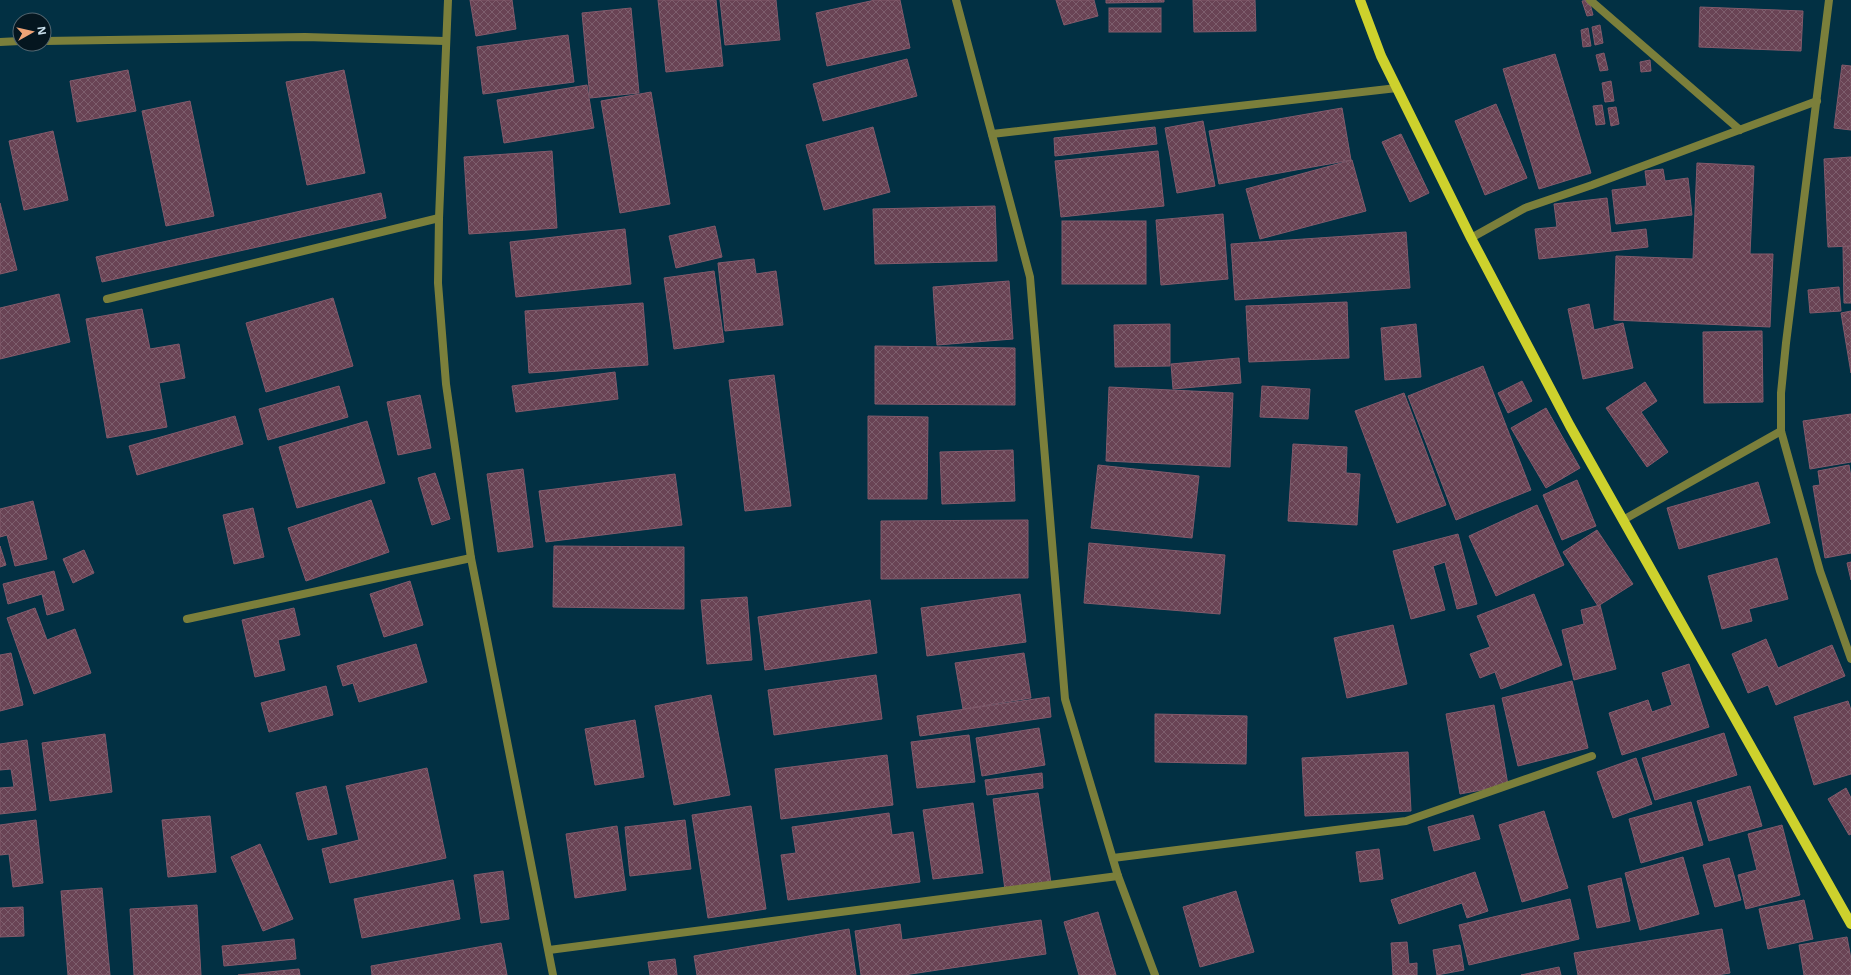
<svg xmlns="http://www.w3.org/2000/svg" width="1851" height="975" viewBox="0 0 1851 975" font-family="'Noto Sans',sans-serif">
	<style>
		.building { fill: url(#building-cross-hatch); stroke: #825a6b }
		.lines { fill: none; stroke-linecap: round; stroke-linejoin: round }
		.minor { stroke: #7b7f3b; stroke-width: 8 }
		.tertiary { stroke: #7b7f3b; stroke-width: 8 }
		.primary { stroke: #cdd12d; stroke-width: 10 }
	</style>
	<defs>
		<pattern id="building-cross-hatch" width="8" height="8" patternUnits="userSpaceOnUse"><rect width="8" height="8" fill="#694354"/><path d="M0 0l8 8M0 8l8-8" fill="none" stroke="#7d5e6d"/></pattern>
	</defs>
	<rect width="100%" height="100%" fill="#023043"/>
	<g class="building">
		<polygon points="470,0 512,0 516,29 476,36"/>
		<polygon points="658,0 716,0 723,66 666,72"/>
		<polygon points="720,0 776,0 780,40 725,45"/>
		<polygon points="875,0 900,0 910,48 827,66 816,13"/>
		<polygon points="1056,0 1094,0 1098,16 1064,25"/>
		<polygon points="1106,0 1164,0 1164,2 1106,3"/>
		<polygon points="1193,0 1255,0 1256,31 1194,32"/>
		<polygon points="1589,0 1593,15 1587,16 1582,1"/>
		<polygon points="1700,7 1803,11 1801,51 1699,47"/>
		<polygon points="631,8 639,93 590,98 582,13"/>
		<rect x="1109" y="8" width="52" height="24"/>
		<polygon points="1600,25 1603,43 1595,45 1592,27"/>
		<polygon points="1588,28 1591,46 1583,47 1581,30"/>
		<polygon points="568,35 574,82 483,94 477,47"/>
		<polygon points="1604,53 1608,70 1600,71 1596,55"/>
		<polygon points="1555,54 1591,173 1539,189 1503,69"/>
		<polygon points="907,59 917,96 823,121 813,84"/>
		<polygon points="1650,60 1651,71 1641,72 1640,62"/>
		<polygon points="1842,65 1851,66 1851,130 1834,128"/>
		<polygon points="128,70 136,111 77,122 70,81"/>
		<polygon points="344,70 365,173 307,185 286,82"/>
		<polygon points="1611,81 1614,101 1605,102 1602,83"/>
		<polygon points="587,85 594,128 504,143 497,100"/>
		<polygon points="651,92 670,204 620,213 601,101"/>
		<polygon points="190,101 214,216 166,226 142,111"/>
		<polygon points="1496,104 1527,178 1485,195 1455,121"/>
		<polygon points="1602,105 1605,124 1596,125 1593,106"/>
		<polygon points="1616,107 1619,124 1611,126 1608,108"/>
		<polygon points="1342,108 1351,160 1219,184 1209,131"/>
		<polygon points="1203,121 1215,186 1177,193 1165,128"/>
		<polygon points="873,127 890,192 824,210 806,145"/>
		<polygon points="1155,127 1157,144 1055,156 1054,138"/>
		<polygon points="53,131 68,200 24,210 9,141"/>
		<polygon points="1401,134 1429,193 1410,202 1382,142"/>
		<polygon points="552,151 557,228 469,234 464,157"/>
		<polygon points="1158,151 1164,206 1061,217 1055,161"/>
		<polygon points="1851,157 1851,246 1828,247 1824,159"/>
		<polygon points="1352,160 1366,211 1260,239 1246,189"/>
		<polygon points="1697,163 1754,166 1750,254 1773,254 1770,327 1614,320 1616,256 1693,259"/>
		<polygon points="1663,169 1665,181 1688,178 1692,215 1616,224 1612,190 1647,186 1645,171"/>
		<polygon points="381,193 386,218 102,282 96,257"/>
		<polygon points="1607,198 1611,233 1646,229 1648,247 1539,259 1535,229 1557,227 1554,204"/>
		<polygon points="0,203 17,270 0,274"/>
		<polygon points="995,206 997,261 875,264 873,209"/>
		<polygon points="1223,214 1228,279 1161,285 1156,220"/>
		<rect x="1062" y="221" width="84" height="63"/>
		<polygon points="715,226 722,257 676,268 669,236"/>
		<polygon points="625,229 631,284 516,297 510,242"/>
		<polygon points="1406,232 1410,288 1235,300 1231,244"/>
		<polygon points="1851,246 1851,303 1844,303 1843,247"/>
		<polygon points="754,259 756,274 776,271 783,325 725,331 718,263"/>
		<polygon points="714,271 724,342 674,349 664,278"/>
		<polygon points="1009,281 1013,339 937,345 933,287"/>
		<polygon points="1839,287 1841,311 1810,313 1808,290"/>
		<polygon points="59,294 70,342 0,359 0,308"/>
		<polygon points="333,298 353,366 266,392 246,323"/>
		<polygon points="1347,302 1349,358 1249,362 1246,306"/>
		<polygon points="643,303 648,365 529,373 525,311"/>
		<polygon points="1589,304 1594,330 1623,323 1633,368 1583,379 1568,309"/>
		<polygon points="142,309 150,349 179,344 185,378 159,383 167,427 107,438 86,319"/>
		<polygon points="1851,311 1851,373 1841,313"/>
		<polygon points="1170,324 1170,366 1115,367 1114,325"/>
		<polygon points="1416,324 1421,377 1385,380 1381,328"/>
		<polygon points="1762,331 1763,402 1704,403 1703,332"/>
		<polygon points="875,346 1015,348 1015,405 875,404"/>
		<polygon points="1239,358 1241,383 1173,389 1171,364"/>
		<polygon points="1483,366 1531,490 1456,520 1408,396"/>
		<polygon points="615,372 618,399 516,412 512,386"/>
		<polygon points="774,375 791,506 745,511 729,380"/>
		<polygon points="1522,381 1532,401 1508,413 1498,393"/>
		<polygon points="1645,382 1657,401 1641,412 1668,452 1647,467 1606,408"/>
		<polygon points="339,386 348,417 268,440 259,409"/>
		<polygon points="1262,386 1310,389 1308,419 1260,417"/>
		<polygon points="1109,387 1233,393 1230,467 1106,461"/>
		<polygon points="1404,393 1446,505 1397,523 1355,411"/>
		<polygon points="420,395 431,448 398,455 387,402"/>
		<polygon points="1546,408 1580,468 1546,488 1511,428"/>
		<polygon points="1851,414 1851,462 1810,469 1803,421"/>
		<polygon points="235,416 243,444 137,475 129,446"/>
		<polygon points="868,416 928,417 927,499 868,499"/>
		<polygon points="367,421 385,483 297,508 279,447"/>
		<polygon points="1293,444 1347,447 1346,473 1360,474 1357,525 1288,521"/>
		<polygon points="1013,450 1015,501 942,504 940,452"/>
		<polygon points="1098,465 1199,476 1192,538 1091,528"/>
		<polygon points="1849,465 1851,477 1851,553 1825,558 1813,486 1820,485 1818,471"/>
		<polygon points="523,469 533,547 498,552 487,474"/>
		<polygon points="435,473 450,519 432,525 418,478"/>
		<polygon points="675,474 682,525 546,542 539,491"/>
		<polygon points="1577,480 1596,526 1562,540 1543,495"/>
		<polygon points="1758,482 1770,523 1679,549 1667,508"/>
		<polygon points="371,500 389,552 306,581 288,528"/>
		<polygon points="33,501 47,559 15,566 7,535 0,537 0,509"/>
		<polygon points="1537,505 1564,565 1496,596 1469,536"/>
		<polygon points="253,508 264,557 234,564 223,515"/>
		<polygon points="1028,520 1028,578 881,579 881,521"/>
		<polygon points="1597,530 1633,584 1598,606 1563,552"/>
		<polygon points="1458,534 1477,604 1457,609 1445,562 1433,566 1445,610 1411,619 1393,551"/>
		<polygon points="1089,543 1225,555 1220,614 1084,603"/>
		<polygon points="0,546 6,565 0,567"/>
		<polygon points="554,546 684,547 684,609 553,607"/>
		<polygon points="84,550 94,573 73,583 63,559"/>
		<polygon points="1777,558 1788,599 1749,609 1752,621 1722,629 1708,576"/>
		<polygon points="1851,562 1851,580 1847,563"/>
		<polygon points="54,571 64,610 47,615 42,594 8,604 3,584"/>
		<polygon points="410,581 423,625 384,637 370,594"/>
		<polygon points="1020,594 1026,642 927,656 921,608"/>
		<polygon points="1534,594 1562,665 1501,689 1495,672 1480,678 1470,654 1490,647 1477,616"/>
		<polygon points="747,597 752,660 707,664 701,600"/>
		<polygon points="870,600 877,653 765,670 758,617"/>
		<polygon points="1600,605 1616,669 1574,680 1562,630 1584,624 1581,610"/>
		<polygon points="35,608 47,640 75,629 91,673 34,694 7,618"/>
		<polygon points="294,608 300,635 278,640 285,670 255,677 242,620"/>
		<polygon points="1393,625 1407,684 1347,698 1334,638"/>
		<polygon points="1766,639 1778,668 1832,645 1845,676 1776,705 1768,685 1748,693 1732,654"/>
		<polygon points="416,644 427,682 359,702 353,683 343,686 337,666"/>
		<polygon points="11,653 23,705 0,711 0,655"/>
		<polygon points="1024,653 1031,698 963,709 955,663"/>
		<polygon points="1689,664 1709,727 1622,755 1609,713 1648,700 1652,712 1672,705 1662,673"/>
		<polygon points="876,675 882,719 774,735 768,690"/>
		<polygon points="1572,681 1588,748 1518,766 1502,698"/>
		<polygon points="326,686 333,715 269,732 261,703"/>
		<polygon points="711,695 730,795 674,805 655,706"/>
		<polygon points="1049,697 1051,717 920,736 917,716"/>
		<polygon points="1848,701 1851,710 1851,774 1814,785 1794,717"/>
		<polygon points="1494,705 1508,785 1460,794 1446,714"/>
		<polygon points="1155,714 1247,716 1246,764 1155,762"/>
		<polygon points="635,720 644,777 595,785 585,729"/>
		<polygon points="1039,728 1045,765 982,776 976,738"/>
		<polygon points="1724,733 1737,775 1655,800 1642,758"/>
		<polygon points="105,734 112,792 50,801 42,743"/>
		<polygon points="969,735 975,782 917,788 911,742"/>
		<polygon points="27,740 36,810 0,814 0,788 14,787 11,769 0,770 0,744"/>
		<polygon points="1408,752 1411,811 1305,816 1302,758"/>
		<polygon points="887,755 893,805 781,819 775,769"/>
		<polygon points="1636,758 1652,804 1613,818 1597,772"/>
		<polygon points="427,768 446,858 330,883 322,849 359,840 346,786"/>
		<polygon points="1042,773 1043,788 987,795 985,780"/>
		<polygon points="326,786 337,834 308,840 296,793"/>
		<polygon points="1750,786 1762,826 1709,841 1697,801"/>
		<polygon points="1846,788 1851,798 1851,834 1849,835 1828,799"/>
		<polygon points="1038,793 1051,883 1005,890 993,799"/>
		<polygon points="1691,802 1703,845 1641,863 1629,819"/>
		<polygon points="973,803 983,873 933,879 923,810"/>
		<polygon points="751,806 766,909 708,918 692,815"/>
		<polygon points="1544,811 1568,888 1522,902 1499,825"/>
		<polygon points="889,813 892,835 913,832 920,882 788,900 781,855 796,853 792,827"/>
		<polygon points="1473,815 1480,839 1434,851 1428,827"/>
		<polygon points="210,816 216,872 168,877 162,820"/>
		<polygon points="36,820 43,883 13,887 9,854 0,855 0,825"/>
		<polygon points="685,820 691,869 630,876 625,827"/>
		<polygon points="1782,825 1800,895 1746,909 1738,875 1757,870 1748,834"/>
		<polygon points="617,826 626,890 575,898 566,834"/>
		<polygon points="260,844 293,919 263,931 231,857"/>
		<polygon points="1379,849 1383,879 1360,882 1356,852"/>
		<polygon points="1683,857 1699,914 1640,930 1625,873"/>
		<polygon points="1729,858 1741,900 1715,907 1703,865"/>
		<polygon points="503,871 509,919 481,923 474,875"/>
		<polygon points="1475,872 1488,911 1467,918 1462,903 1399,924 1391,900"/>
		<polygon points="1621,878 1630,921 1597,928 1588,886"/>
		<polygon points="453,880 460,919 362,938 354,899"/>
		<polygon points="102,888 110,975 68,975 61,891"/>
		<polygon points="1236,891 1254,952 1200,967 1183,907"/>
		<polygon points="1570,899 1579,939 1469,965 1459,925"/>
		<polygon points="1804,900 1813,939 1768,949 1759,909"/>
		<polygon points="197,905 201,975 134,975 130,909"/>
		<polygon points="23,907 24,936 0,937 0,908"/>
		<polygon points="1098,912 1116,975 1079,975 1064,922"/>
		<polygon points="1041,920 1046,954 904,975 861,975 855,931 900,924 902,940"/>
		<polygon points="849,929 856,975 697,975 694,956"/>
		<polygon points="1722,929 1730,973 1717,975 1578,975 1574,953"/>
		<polygon points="1847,937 1851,959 1851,975 1804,975 1799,945"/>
		<polygon points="294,939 296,959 224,966 222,946"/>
		<polygon points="1407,942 1409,964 1417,963 1417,975 1393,975 1391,943"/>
		<polygon points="501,943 507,975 372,975 371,966"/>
		<polygon points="1460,945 1464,970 1437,975 1433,950"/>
		<polygon points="675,959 677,975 650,975 648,962"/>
		<polygon points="1559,967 1561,975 1521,975"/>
		<polygon points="299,969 300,975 238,975"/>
	</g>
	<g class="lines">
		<g class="minor">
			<polyline points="956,0 1030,277 1065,699 1118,876 1155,975"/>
			<polyline points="1590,0 1740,130"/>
			<polyline points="1829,0 1786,343 1781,393 1781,431 1820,571 1851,659"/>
			<polyline points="44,41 305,37 445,41"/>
			<polyline points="0,42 20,41"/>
			<polyline points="992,134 1397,88"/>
			<polyline points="1471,238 1525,208 1592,185 1817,101"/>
			<polyline points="107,299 439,218"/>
			<polyline points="1623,520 1781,431"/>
			<polyline points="187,619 471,558"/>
			<polyline points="1113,858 1406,821 1592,756"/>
			<polyline points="549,950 1118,876"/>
		</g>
		<polyline class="tertiary" points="448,0 439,218 438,283 446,384 471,558 553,975"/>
		<polyline class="primary" points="1360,0 1381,56 1471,238 1570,426 1851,924"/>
	</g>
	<g transform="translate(32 32) rotate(82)"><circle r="19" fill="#05161f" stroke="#536670"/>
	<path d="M0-3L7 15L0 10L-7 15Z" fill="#efa376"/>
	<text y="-6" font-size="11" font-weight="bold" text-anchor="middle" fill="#c8deea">N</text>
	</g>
</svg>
